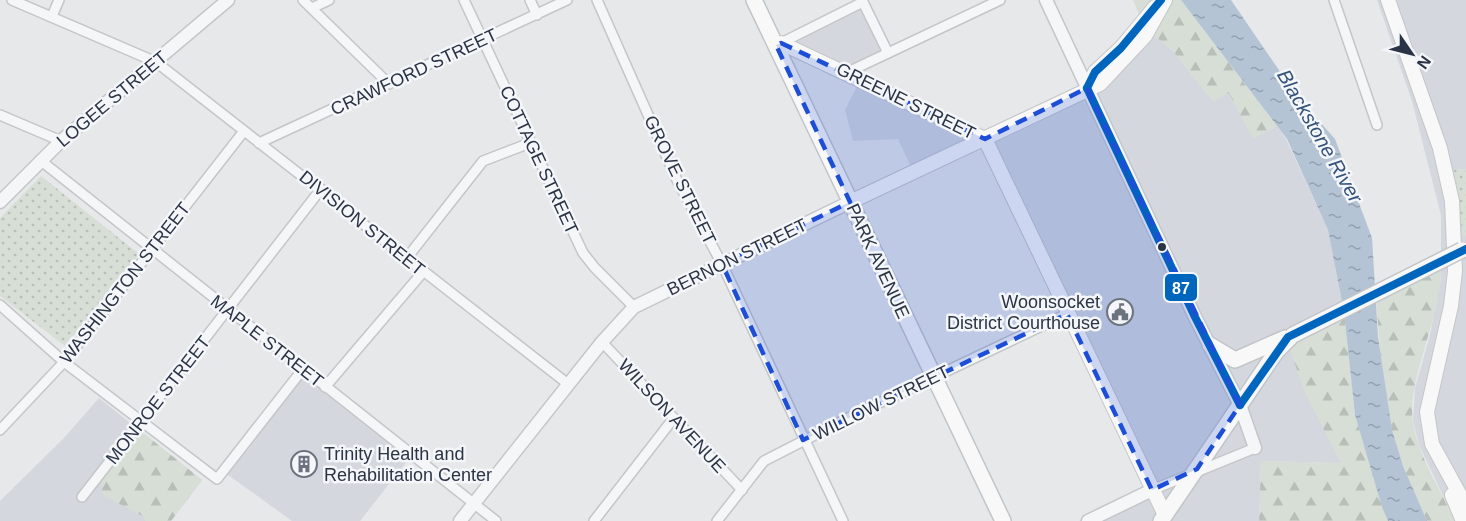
<svg xmlns="http://www.w3.org/2000/svg" width="1466" height="521" viewBox="0 0 1466 521" font-family="Helvetica,sans-serif">
	<style>
		.built { fill: #d4d7dd }
		.grass { fill: url(#grass-dots) }
		.forest { fill: url(#forest-firs) }
		.water { fill: url(#water-ripples) }
		.lines { fill: none; stroke-linecap: round; stroke-linejoin: round }
		.minor-casing { stroke: #c4c6c8; stroke-width: 12 }
		.tertiary-casing { stroke: #c4c6c8; stroke-width: 15 }
		.secondary-casing { stroke: #c4c6c8; stroke-width: 16 }
		.primary-casing { stroke: #c2c5c8; stroke-width: 18 }
		.minor { stroke: #f5f6f7; stroke-width: 9 }
		.tertiary { stroke: #f5f6f7; stroke-width: 12 }
		.secondary { stroke: #f8f8f8; stroke-width: 14 }
		.primary { stroke: #f8f8f8; stroke-width: 15 }
		.primary-bridge-casing { stroke: #c2c5c8; stroke-width: 18; stroke-linecap: butt }
		.primary-bridge { stroke: #f8f8f8; stroke-width: 15 }
		.bus-1-casing { stroke: #f4f6f9; stroke-width: 12 }
		.bus-1 { stroke: #0065bd; stroke-width: 8 }
		.marked { fill: #1d4ed8; fill-opacity: 0.2; stroke: #1d4ed8; stroke-width: 4.5; stroke-dasharray: 12 8; stroke-linejoin: round }
		.bus-dot { fill: #2b3445; stroke: #f4f6f9; stroke-width: 2 }
		.labels { text-anchor: middle; stroke-width: 5; stroke-linejoin: round; paint-order: stroke }
		.street-label { font-size: 18px; fill: #2b3445; stroke: #f4f6f9 }
		.poi-label { font-size: 18px; fill: #2b3445; stroke: #f4f6f9; text-anchor: end }
		.water-label { font-size: 20px; font-style: italic; fill: #34527a; stroke: #f4f6f9 }
		.line-badge { stroke: #f4f6f9; stroke-width: 2 }
		.badge-label { font-size: 16px; text-anchor: middle; font-weight: bold; fill: #fff }
	</style>
	<defs>
		<pattern id="grass-dots" width="8" height="8" patternUnits="userSpaceOnUse" patternTransform="scale(1.5)"><rect width="8" height="8" fill="#d6ded6"/><path d="M2 2h.1M6 6h.1" fill="none" stroke="#b8bfb9" stroke-width="1.8" stroke-linecap="round"/></pattern>
		<pattern id="forest-firs" width="22" height="20" patternUnits="userSpaceOnUse" patternTransform="scale(1.5)"><rect width="22" height="20" fill="#d6ded6"/><path d="M5 1l3.5 6h-7zM16 11l3.5 6h-7z" fill="#b8bfb9"/></pattern>
		<pattern id="water-ripples" width="26" height="14" patternUnits="userSpaceOnUse" patternTransform="scale(1.5)"><rect width="26" height="14" fill="#b4c4d5"/><path d="M2 4q2-2 4 0t4 0M15 11q2-2 4 0t4 0" fill="none" stroke="#93a0af"/></pattern>
	</defs>
	<rect width="100%" height="100%" fill="#e6e8ea"/>
	<g class="built">
		<polygon points="864,0 889,54 849,76 781,46"/>
		<polygon points="1377,0 1466,0 1466,169 1454,170 1464,236 1466,235 1466,521 1455,521 1419,445 1413,421 1415,388 1430,335 1441,278 1441,215 1412,101"/>
		<polygon points="1145,28 1172,50 1213,101 1229,92 1253,138 1277,126 1286,139 1328,230 1344,312 1341,463 1261,461 1259,521 1079,521 1146,488 984,136 1091,83"/>
		<polygon points="858,84 971,141 912,169 898,139 853,141 845,110"/>
		<polygon points="303,372 411,456 360,521 292,521 224,472"/>
		<polygon points="99,398 202,480 171,521 0,521 0,501 64,438"/>
	</g>
	<g class="grass">
		<polygon points="1466,169 1466,235 1463,237 1454,170"/>
		<polygon points="41,176 139,254 65,346 0,296 0,218"/>
	</g>
	<g class="forest">
		<polygon points="1133,0 1181,0 1277,126 1253,139 1229,93 1213,101 1172,50 1145,28"/>
		<path d="M1441,268C1442,317 1406,380 1413,423C1419,458 1440,489 1455,521H1427C1414,491 1399,462 1392,430C1382,387 1379,340 1376,296Z"/>
		<polygon points="1344,312 1355,415 1388,521 1259,521 1261,461 1341,463 1305,393 1288,344"/>
		<polygon points="141,431 202,480 171,521 145,521 144,517 103,495 101,482"/>
	</g>
	<polygon class="water" points="1181,0 1231,0 1296,95 1335,139 1372,238 1378,337 1392,430 1403,466 1427,521 1388,521 1382,507 1355,415 1344,312 1328,230 1287,139"/>
	<g class="lines">
		<defs>
			<g id="minor">
				<polyline points="12,0 156,62 568,384"/>
				<polyline points="303,0 389,84"/>
				<polyline points="464,0 583,253 595,268 634,307"/>
				<polyline points="530,0 537,15"/>
				<polyline points="597,0 677,180 722,264 843,521"/>
				<polyline points="862,0 888,53"/>
				<polyline points="1334,0 1377,125"/>
				<polyline points="312,8 329,0"/>
				<polyline points="52,16 59,0"/>
				<polyline points="779,44 863,2"/>
				<polyline points="848,72 1000,0"/>
				<polyline points="0,115 61,141"/>
				<polyline points="259,143 567,0"/>
				<polyline points="40,160 496,521"/>
				<polyline points="406,259 483,161 530,143"/>
				<polyline points="0,305 64,362 217,479 303,369"/>
				<polyline points="602,342 742,490"/>
				<polyline points="325,387 423,272"/>
				<polyline points="0,430 64,362 244,131"/>
				<polyline points="1152,490 1255,448"/>
				<polyline points="82,497 321,189"/>
				<polyline points="594,521 673,419"/>
				<polyline points="717,521 764,461 852,416 1067,314"/>
			</g>
			<g id="tertiary">
				<polyline points="1046,0 1195,317 1240,405 1255,448"/>
				<polyline points="0,202 61,141 228,0"/>
				<polyline points="460,521 602,342 634,307 850,202"/>
				<polyline points="1088,521 1152,490"/>
			</g>
			<g id="secondary">
				<polyline points="1388,0 1440,148 1452,201 1455,271 1451,306 1427,412 1432,444 1466,506"/>
				<polyline points="781,43 985,139 1165,515"/>
				<polyline points="1087,88 1095,72 1121,48 1155,7"/>
				<polyline points="850,202 1100,84 1145,36 1165,0"/>
				<polyline points="1452,495 1463,521"/>
			</g>
			<g id="primary">
				<polyline points="754,0 1003,521"/>
				<polyline points="1210,345 1235,360 1285,338"/>
				<polyline points="1161,521 1276,352 1293,335"/>
			</g>
		</defs>
		<use href="#minor" class="minor-casing"/>
		<use href="#tertiary" class="tertiary-casing"/>
		<use href="#secondary" class="secondary-casing"/>
		<use href="#primary" class="primary-casing"/>
		<use href="#minor" class="minor"/>
		<use href="#tertiary" class="tertiary"/>
		<use href="#secondary" class="secondary"/>
		<use href="#primary" class="primary"/>
		<defs>
			<polyline id="primary-bridge" points="1293,335 1462,250"/>
		</defs>
		<use href="#primary-bridge" class="primary-bridge-casing"/>
		<use href="#primary-bridge" class="primary-bridge"/>
		<defs>
			<g id="bus-1">
				<polyline points="1087,88 1195,317 1240,405"/>
				<polyline points="1087,88 1095,72 1121,48 1161,0"/>
				<polyline points="1240,405 1288,337 1466,249"/>
			</g>
		</defs>
		<use href="#bus-1" class="bus-1-casing"/>
		<use href="#bus-1" class="bus-1"/>
	</g>
	<path class="marked" d="M781,43L985,139L1087,88L1240,405L1197,469L1152,490L1067,314L803,440L722,264L850,202L776,45Z"/>
	<defs>
		<symbol id="civic-ring" viewBox="-11 -11 22 22"><circle r="9.5" fill="#f4f6f9" stroke="#6c737f" stroke-width="1.5"/><path d="M-.6-6.5H3V-4.5H.6V-3L4-1V1h2V6H-6V1h2V-1L-.6-3ZM-1.2 2.5V6h2.4V2.5Z" fill="#6c737f"/></symbol>
		<symbol id="building-ring" viewBox="-11 -11 22 22"><circle r="9.5" fill="#f4f6f9" stroke="#6c737f" stroke-width="1.5"/><path d="M-4-6H4V6H1V3H-1V6H-4ZM-2.5-4.3h1.7v1.8h-1.7ZM.8-4.3h1.7v1.8H.8ZM-2.5-1h1.7V.8h-1.7ZM.8-1h1.7V.8H.8Z" fill="#6c737f"/></symbol>
	</defs>
	<g fill-rule="evenodd">
		<use href="#civic-ring" x="1105" y="297" width="30" height="30"/>
		<use href="#building-ring" x="289" y="449" width="30" height="30"/>
	</g>
	<circle class="bus-dot" cx="1162" cy="247" r="5"/>
	<g class="labels">
		<g class="street-label">
			<text transform="translate(414 72) rotate(-25)" y="6">CRAWFORD STREET</text>
			<text transform="translate(112 99) rotate(-40)" y="6">LOGEE STREET</text>
			<text transform="translate(906 101) rotate(26)" y="6">GREENE STREET</text>
			<text transform="translate(539 160) rotate(65)" y="6">COTTAGE STREET</text>
			<text transform="translate(680 180) rotate(64)" y="6">GROVE STREET</text>
			<text transform="translate(362 223) rotate(39)" y="6">DIVISION STREET</text>
			<text transform="translate(737 257) rotate(-26)" y="6">BERNON STREET</text>
			<text transform="translate(878 261) rotate(65)" y="6">PARK AVENUE</text>
			<text transform="translate(125 283) rotate(-52)" y="6">WASHINGTON STREET</text>
			<text transform="translate(267 341) rotate(38)" y="6">MAPLE STREET</text>
			<text transform="translate(158 400) rotate(-52)" y="6">MONROE STREET</text>
			<text transform="translate(881 403) rotate(-26)" y="6">WILLOW STREET</text>
			<text transform="translate(672 416) rotate(47)" y="6">WILSON AVENUE</text>
		</g>
		<g class="poi-label">
			<text x="1100" y="308">Woonsocket<tspan x="1100" dy="21">District Courthouse</tspan></text>
			<text x="324" y="460" text-anchor="start">Trinity Health and<tspan x="324" dy="21">Rehabilitation Center</tspan></text>
		</g>
		<g class="water-label">
			<text transform="translate(1320 136) rotate(60)" y="7">Blackstone River</text>
		</g>
	</g>
	<rect class="line-badge" x="1164" y="273" width="34" height="29" rx="6" fill="#0065bd"/>
	<g class="badge-label">
		<text x="1181" y="294">87</text>
	</g>
	<g transform="translate(1412 54) rotate(125)" stroke="#f4f6f9" stroke-width="4.5" paint-order="stroke">
	<path d="M0-4.5L10 22L0 15L-10 22Z" fill="#2b3445"/>
	<text y="-9" font-size="16" font-weight="bold" text-anchor="middle" fill="#2b3445">N</text>
	</g>
</svg>
